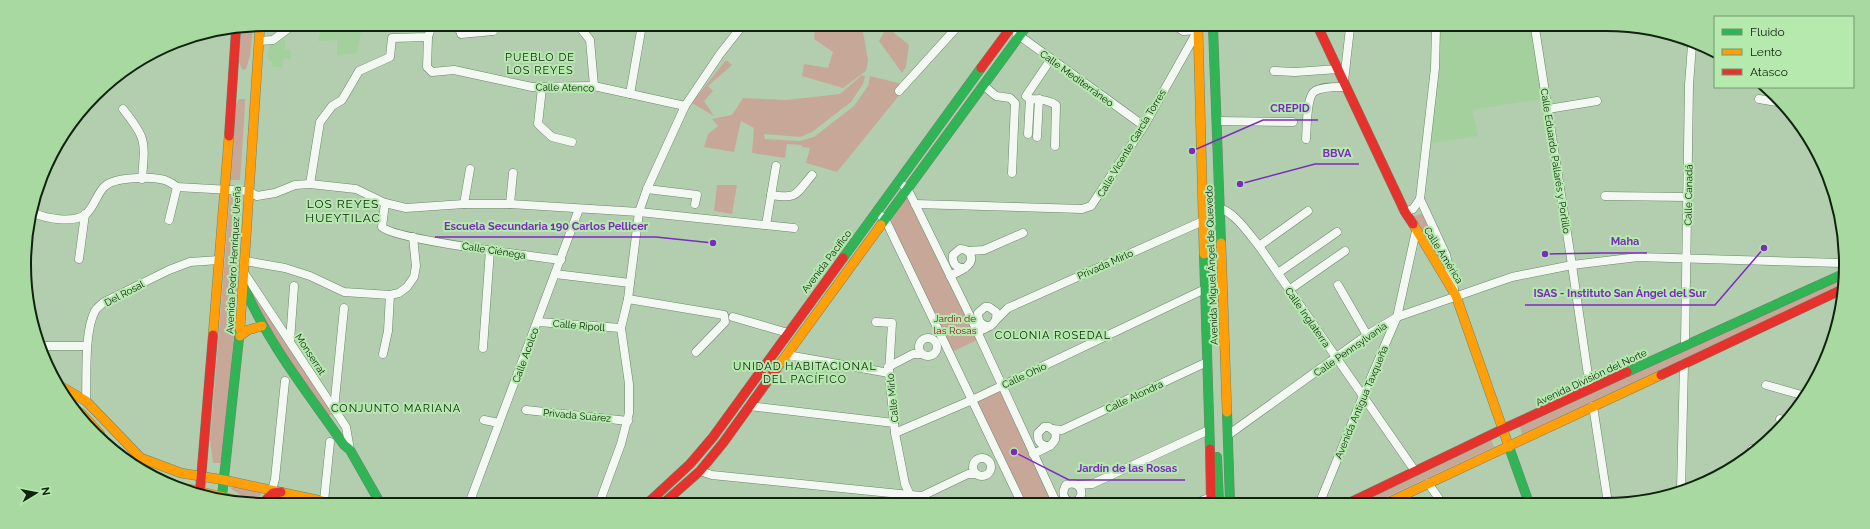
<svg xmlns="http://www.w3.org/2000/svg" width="1870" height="529" viewBox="0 0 1870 529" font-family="Raleway,sans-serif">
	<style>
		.built { fill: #a4d09e }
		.green { fill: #c7a898 }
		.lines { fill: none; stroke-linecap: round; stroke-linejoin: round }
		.street-casing { stroke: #6f846d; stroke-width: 9 }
		.fast-casing { stroke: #6f846d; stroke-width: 10 }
		.slow-casing { stroke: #6f846d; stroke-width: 10 }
		.jam-casing { stroke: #6f846d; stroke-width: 10 }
		.street { stroke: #f3f8f3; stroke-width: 8 }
		.fast { stroke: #30b455; stroke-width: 9 }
		.slow { stroke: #ff9f0a; stroke-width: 9 }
		.jam { stroke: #e5322d; stroke-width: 9 }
		.labels { text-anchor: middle; stroke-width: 4; stroke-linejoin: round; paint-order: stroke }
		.street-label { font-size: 10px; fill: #0f230d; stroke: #b5e9ae }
		.park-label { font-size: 10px; fill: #871c25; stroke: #b5e9ae }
		.neighbourhood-label { font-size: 11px; letter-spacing: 1px; fill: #0f230d; stroke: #b5e9ae }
		.quarter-label { font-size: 12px; letter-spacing: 1px; fill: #0f230d; stroke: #b5e9ae }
		.rim { fill: none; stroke: #0f230d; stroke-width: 2 }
		.leader { fill: none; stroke: #7b2cbf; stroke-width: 1.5 }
		.callout-dot { fill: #7b2cbf; stroke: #b5e9ae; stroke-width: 1.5 }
		.callout-label { font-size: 11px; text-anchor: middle; font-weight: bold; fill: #7b2cbf; stroke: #b5e9ae; stroke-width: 4; stroke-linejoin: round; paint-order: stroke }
	</style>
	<rect width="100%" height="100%" fill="#b2ceaf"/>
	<g class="built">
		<polygon points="322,24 363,24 357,53 337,56 337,40 318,41"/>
		<polygon points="1436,28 1535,28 1547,98 1472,110 1478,136 1427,144"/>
		<polygon points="280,40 285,40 285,49 290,50 291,59 283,58 282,68 272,66 272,63 268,59 267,53 270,46 277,41 279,42"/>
	</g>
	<g class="green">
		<polygon points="253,26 250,56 246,69 242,70 239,62 241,29"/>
		<polygon points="815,26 862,26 868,60 866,71 843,88 802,76 804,64 828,68 833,52 814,39"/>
		<polygon points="887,27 909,45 906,67 902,73 879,41"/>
		<polygon points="726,60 732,65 708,86 713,91 704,101 714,116 692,103"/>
		<polygon points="862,75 865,76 863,84 851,102 812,132 800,137 765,134 764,135 765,139 800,141 814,137 854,106 868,86 870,76 902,84 910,82 837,172 806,163 810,148 803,147 801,145 787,144 785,158 752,153 754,128 741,121 734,152 704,147 708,134 718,126 712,119 732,115 743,98 786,100 840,94"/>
		<polygon points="239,99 245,99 245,106 240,180 230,180 234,108"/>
		<polygon points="717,185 737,185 732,214 714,211"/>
		<polygon points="234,193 239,195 241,200 237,299 224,447 220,463 213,463 210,440 230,195"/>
		<polygon points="908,196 979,339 952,352 889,224"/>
		<polygon points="1421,214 1426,215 1433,239 1442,256 1442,263 1413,224 1414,216"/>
		<polygon points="1841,279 1841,285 1522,436 1520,426"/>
		<polygon points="255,297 325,398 333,414 326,417 255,308"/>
		<polygon points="1002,389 1053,502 1023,502 974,402"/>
		<polygon points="1491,439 1494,447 1376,502 1358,502"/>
		<polygon points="233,485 263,490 258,500 249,500 231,489"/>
	</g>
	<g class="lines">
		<defs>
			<g id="street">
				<polyline points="458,25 461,34 493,31"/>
				<polyline points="578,25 590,40 594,86"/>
				<polyline points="1177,27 1183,31 1198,30"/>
				<polyline points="1535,28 1572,265 1590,389"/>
				<polyline points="1017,34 1144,126"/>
				<polyline points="428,37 427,67 432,72 454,70 532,87 594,86 685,106"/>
				<polyline points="259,41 273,40 289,28"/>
				<path d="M1051,59L1026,96L1030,99C1038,99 1049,100 1056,105L1055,146"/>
				<polyline points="1274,71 1295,72 1338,69"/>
				<polyline points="1344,81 1350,28"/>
				<polyline points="983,85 996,96 1010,98 1015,103 1012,173"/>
				<polyline points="542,88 538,124 552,137 572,142"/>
				<polyline points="899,91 958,26"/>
				<polyline points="630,94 642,25"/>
				<polyline points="1759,99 1777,102"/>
				<path d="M123,109C147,139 145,141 142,179"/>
				<polyline points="1548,109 1597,101"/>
				<polyline points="1217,121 1293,122"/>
				<polyline points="1796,121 1807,135"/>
				<polyline points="1028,134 1030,99"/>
				<polyline points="1037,137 1039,99"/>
				<path d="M1306,139C1307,129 1306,96 1315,91C1324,86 1337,87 1346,87"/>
				<polyline points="310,184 320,122 332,106 342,100 359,71 390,57 392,38 428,37 432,25"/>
				<polyline points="904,186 907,188 915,204 969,314 1056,502"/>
				<polyline points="647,189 697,195 695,204"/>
				<path d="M771,195C798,199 795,195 812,175"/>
				<polyline points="1605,196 1688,197"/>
				<polyline points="1420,199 1446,255 1454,289"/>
				<path d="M385,203L382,227C395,240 533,256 561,260"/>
				<polyline points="464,204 470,169"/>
				<polyline points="510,204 513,173"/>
				<polyline points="915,204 1082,209 1091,206 1144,126 1198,30"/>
				<path d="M1221,209C1234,212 1250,235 1259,246L1415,471"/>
				<polyline points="1405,212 1413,209 1420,199 1435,68 1436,28"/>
				<path d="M34,213C47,219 72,223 85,215C93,209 97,194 104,187C113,177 147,177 160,179C167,180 172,183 177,187L248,191L257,196L275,193L295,185L310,184L356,189L385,203L406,208L464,204H510L639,212L794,228"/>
				<polyline points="881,216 885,219 1021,502"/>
				<polyline points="169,220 177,187"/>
				<polyline points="766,225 776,166"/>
				<polyline points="1259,246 1308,211"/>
				<polyline points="968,251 984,250 1023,233"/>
				<polyline points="79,259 85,214"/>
				<polyline points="245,261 285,268 310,276 344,292 390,295 399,293 407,287 414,277 416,266 413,237"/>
				<polyline points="1278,273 1337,232"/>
				<polyline points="245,274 346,427 350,450"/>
				<polyline points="555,274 630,283"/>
				<path d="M950,276C957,272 976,266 970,254C968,250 964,249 960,249L953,255C952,264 956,268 965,268"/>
				<polyline points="1338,285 1367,335"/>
				<polyline points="1289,290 1345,251"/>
				<polyline points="628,299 724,315 725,322 696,352"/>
				<polyline points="733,317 788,333"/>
				<polyline points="996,320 1008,308 1203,221"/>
				<polyline points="538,322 621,328"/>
				<polyline points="876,322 892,323 889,373 895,433 905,484 910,495 922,496 968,474 975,474"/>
				<path d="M977,332C986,328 999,325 996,312L989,307H985L978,313C978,322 982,326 990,326"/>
				<circle cx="928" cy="347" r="9"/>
				<polyline points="290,341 294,286"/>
				<polyline points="1685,345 1689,85 1692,45"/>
				<polyline points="41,346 87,346"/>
				<polyline points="483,348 490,250"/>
				<polyline points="383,354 388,331 390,295"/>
				<polyline points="787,355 889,373"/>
				<polyline points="888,367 913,354 921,354"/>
				<polyline points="1766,385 1805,396"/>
				<path d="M86,401C87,377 84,331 95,311C97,307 101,305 104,302L169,270L190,262L219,260"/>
				<polyline points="749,406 894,423"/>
				<polyline points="1593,406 1608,503"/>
				<polyline points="334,409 344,308"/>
				<polyline points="526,410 628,421"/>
				<polyline points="1780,419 1786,421"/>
				<polyline points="484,420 499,423"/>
				<polyline points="1052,429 1062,430 1207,362"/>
				<polyline points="895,433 972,400 1205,289 1222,287"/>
				<polyline points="1228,435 1367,335 1397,317 1512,277 1572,265 1638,257 1841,263"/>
				<polyline points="1752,449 1755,449"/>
				<path d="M1033,454C1043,449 1059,445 1055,432L1049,427H1044L1038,433C1037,442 1041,446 1050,446"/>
				<circle cx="982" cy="467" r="9"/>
				<polyline points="700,471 712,475 910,495"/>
				<polyline points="1428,483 1442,503"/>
				<polyline points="1078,485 1092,484 1209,430"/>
				<polyline points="272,490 275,479 285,381"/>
				<polyline points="1681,490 1684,364"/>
				<polyline points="324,501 330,442"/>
				<polyline points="470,501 579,209"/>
				<polyline points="600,501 621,444 629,413 629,384 621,328 628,299 639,212 647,189 685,106 720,54 742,26"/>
				<path d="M1070,502C1062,498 1062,492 1066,485C1079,479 1088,495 1075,502"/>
				<polyline points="1199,502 1211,497"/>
				<polyline points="1320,502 1363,396 1397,317 1416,231"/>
			</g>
			<g id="fast">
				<polyline points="1213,27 1221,243"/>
				<polyline points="881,225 1026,27"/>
				<polyline points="1204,254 1210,449"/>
				<polyline points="843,258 981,68"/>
				<path d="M244,287C269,345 308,393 344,445L350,450L379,501"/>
				<polyline points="1627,372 1841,275"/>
				<polyline points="1227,412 1230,502"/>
				<polyline points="1509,447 1529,503"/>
				<polyline points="1217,457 1219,502"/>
				<polyline points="222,496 240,329"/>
			</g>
			<g id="slow">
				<polyline points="1198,27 1204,254"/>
				<polyline points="1413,224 1456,296 1509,447"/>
				<polyline points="1221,243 1227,412"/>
				<polyline points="240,329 260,25"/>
				<polyline points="213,335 229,136"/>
				<polyline points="240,336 248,330 262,326"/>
				<polyline points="777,368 881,225"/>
				<polyline points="62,387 86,401 141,458 181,473 224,480 322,501"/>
				<polyline points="72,407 82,414 100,434"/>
				<polyline points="189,489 236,500"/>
				<polyline points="1387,503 1661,375"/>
			</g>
			<g id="jam">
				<polyline points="1318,27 1405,212 1413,224"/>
				<polyline points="981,68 1012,26"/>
				<polyline points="229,136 236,30"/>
				<polyline points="1661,375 1841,290"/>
				<polyline points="1210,449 1211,502"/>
				<polyline points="200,491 213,335"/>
				<polyline points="265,501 273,493 281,492"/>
				<polyline points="650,501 690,464 713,437 843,258"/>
				<polyline points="666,501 700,471 723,443 777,368"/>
				<polyline points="1351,502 1503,429 1627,372"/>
			</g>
		</defs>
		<use href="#street" class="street-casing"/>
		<use href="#fast" class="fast-casing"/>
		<use href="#slow" class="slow-casing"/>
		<use href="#jam" class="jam-casing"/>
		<use href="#street" class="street"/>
		<use href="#fast" class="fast"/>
		<use href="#slow" class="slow"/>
		<use href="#jam" class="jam"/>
	</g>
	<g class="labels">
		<g class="street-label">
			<text transform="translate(1077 78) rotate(36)" y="4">Calle Mediterráneo</text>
			<text transform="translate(565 87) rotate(1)" y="4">Calle Atenco</text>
			<text transform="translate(1131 143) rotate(-59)" y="4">Calle Vicente García Torres</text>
			<text transform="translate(1556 161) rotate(81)" y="4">Calle Eduardo Pallarés y Portillo</text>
			<text transform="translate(1688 195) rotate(-89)" y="4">Calle Canadá</text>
			<text transform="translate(494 250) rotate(9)" y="4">Calle Ciénega</text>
			<text transform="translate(1444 255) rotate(58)" y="4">Calle América</text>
			<text transform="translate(233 260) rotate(-87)" y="4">Avenida Pedro Henríquez Ureña</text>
			<text transform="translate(826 261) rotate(-53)" y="4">Avenida Pacífico</text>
			<text transform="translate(1105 264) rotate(-24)" y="4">Privada Mirlo</text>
			<text transform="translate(1211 265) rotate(-92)" y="4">Avenida Miguel Ángel de Quevedo</text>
			<text transform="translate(124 293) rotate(-28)" y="4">Del Rosal</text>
			<text transform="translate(1308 317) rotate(55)" y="4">Calle Inglaterra</text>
			<text transform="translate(579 325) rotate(5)" y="4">Calle Ripoll</text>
			<text transform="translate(1350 349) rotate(-35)" y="4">Calle Pennsylvania</text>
			<text transform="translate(311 354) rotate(57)" y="4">Monserrat</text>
			<text transform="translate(525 355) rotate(-70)" y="4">Calle Acolco</text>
			<text transform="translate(1024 375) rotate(-25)" y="4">Calle Ohio</text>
			<text transform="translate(1591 377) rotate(-25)" y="4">Avenida División del Norte</text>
			<text transform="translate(1134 396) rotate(-25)" y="4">Calle Alondra</text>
			<text transform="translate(892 398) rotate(-96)" y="4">Calle Mirlo</text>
			<text transform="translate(1361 402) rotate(-67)" y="4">Avenida Antigua Taxqueña</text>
			<text transform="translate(577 415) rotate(5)" y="4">Privada Suárez</text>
		</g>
		<g class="park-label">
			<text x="955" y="322">Jardin de<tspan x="955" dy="12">las Rosas</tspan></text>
		</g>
		<g class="neighbourhood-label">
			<text x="540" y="61">PUEBLO DE<tspan x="540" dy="13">LOS REYES</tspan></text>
			<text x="1053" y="339">COLONIA ROSEDAL</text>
			<text x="805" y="370">UNIDAD HABITACIONAL<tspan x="805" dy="13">DEL PACÍFICO</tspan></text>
			<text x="396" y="412">CONJUNTO MARIANA</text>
		</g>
		<g class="quarter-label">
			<text x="343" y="208">LOS REYES<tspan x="343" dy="14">HUEYTILAC</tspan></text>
		</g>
	</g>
	<path d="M0 0H1870V529H0ZM264 31H1606A233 233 0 0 1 1839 264V265A233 233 0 0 1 1606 498H264A233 233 0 0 1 31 265V264A233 233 0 0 1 264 31Z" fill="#a8d9a1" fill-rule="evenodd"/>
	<path class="rim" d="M264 31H1606A233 233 0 0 1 1839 264V265A233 233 0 0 1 1606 498H264A233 233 0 0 1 31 265V264A233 233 0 0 1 264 31Z"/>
	<path class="leader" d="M1192 151L1263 120H1318M1240 184L1315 164H1359M713 243L656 237H435M1545 254L1603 253H1647M1764 248L1715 305H1525M1014 452L1069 480H1185"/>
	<g class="callout-dot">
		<circle cx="1192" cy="151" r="4"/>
		<circle cx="1240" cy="184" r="4"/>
		<circle cx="713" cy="243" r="4"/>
		<circle cx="1545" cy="254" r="4"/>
		<circle cx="1764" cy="248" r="4"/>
		<circle cx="1014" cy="452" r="4"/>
	</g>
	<g class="callout-label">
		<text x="1290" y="112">CREPID</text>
		<text x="1337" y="157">BBVA</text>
		<text x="546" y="230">Escuela Secundaria 190 Carlos Pellicer</text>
		<text x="1625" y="245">Maha</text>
		<text x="1620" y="297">ISAS - Instituto San Ángel del Sur</text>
		<text x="1127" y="472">Jardín de las Rosas</text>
	</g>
	<rect x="1714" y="16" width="140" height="72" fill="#b5e9ae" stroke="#739a6e"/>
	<rect x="1722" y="29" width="20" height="6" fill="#30b455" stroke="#739a6e"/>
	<text x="1750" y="36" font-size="12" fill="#0f230d">Fluido</text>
	<rect x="1722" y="49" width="20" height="6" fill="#ff9f0a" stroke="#739a6e"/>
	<text x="1750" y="56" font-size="12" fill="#0f230d">Lento</text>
	<rect x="1722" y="69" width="20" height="6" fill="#e5322d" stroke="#739a6e"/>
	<text x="1750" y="76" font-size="12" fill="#0f230d">Atasco</text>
	<g transform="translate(36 493) rotate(80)" stroke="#b5e9ae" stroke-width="3" paint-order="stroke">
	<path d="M0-3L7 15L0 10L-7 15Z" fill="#0f230d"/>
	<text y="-6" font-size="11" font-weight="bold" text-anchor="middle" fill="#0f230d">N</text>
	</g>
</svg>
